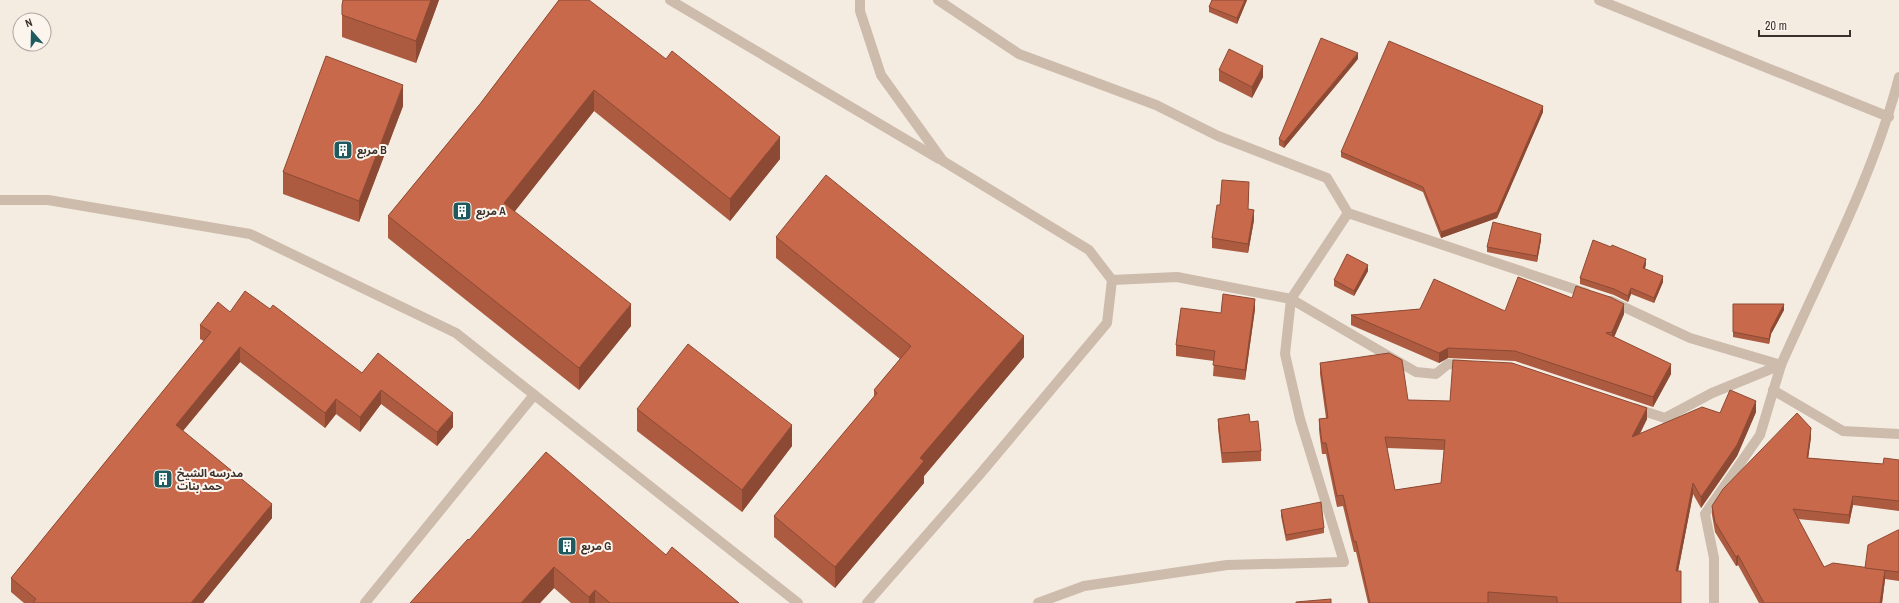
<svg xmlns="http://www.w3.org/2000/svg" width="1899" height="603" viewBox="0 0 1899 603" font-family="'Archivo Narrow','Noto Sans Arabic',sans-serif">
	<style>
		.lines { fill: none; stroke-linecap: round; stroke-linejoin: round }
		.minor { stroke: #cdbbac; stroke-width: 10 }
		.wall { fill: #ac5a40; fill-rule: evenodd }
		.shaded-wall { fill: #8c4a34 }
		.building { fill: #c8694b; stroke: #8c4a34; fill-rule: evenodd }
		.labels { text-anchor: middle; stroke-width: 4; stroke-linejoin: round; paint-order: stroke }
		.poi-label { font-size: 11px; font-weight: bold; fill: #3b302b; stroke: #fbf5ee; text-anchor: start }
	</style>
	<rect width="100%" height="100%" fill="#f4ebe1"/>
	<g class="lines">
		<g class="minor">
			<polyline points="670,0 939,159"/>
			<polyline points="860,0 860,11 881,75 943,161 1089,250 1112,280 1107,323 981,473 867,603"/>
			<polyline points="938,0 1019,54 1156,105 1218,136 1327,178 1348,213 1586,293"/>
			<polyline points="1599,0 1889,117"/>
			<polyline points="0,200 48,200 250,234 456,333 798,603"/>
			<polyline points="1112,280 1177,277 1291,299 1416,372 1436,374 1448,364 1465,365"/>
			<path d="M1611,301L1690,338L1781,365C1822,272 1874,175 1899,77"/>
			<polyline points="1773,390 1843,431 1899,434"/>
			<polyline points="1634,408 1665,418 1712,393 1781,365"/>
			<polyline points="365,603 534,395"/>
			<polyline points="1038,603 1084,586 1227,565 1344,562 1300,419 1285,354 1291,299 1348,213"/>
			<polyline points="1714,603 1714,558 1705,514 1760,435 1781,365"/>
		</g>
	</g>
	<g class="wall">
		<polygon points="343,0 439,0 416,63 342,37 342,5"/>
		<polygon points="559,0 780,159 730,221 594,111 514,212 631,326 579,390 388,238 388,216 480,104"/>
		<polygon points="1212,0 1247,0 1237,24 1209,12 1209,7"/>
		<polygon points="1358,59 1284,148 1279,145 1279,139"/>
		<polygon points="1219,70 1263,77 1252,98 1219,81"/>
		<polygon points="403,106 359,222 283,194 283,172"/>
		<polygon points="1543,112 1497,218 1441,238 1423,192 1341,157 1341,152"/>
		<polygon points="1249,191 1248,209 1254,220 1248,253 1212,248 1212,238 1220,205"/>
		<polygon points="776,237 1024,357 924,476 924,483 835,588 774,537 774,516 874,397 874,390 900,359 776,258"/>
		<polygon points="1541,240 1537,262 1487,252 1487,247"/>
		<polygon points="1646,264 1645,269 1663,282 1654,303 1631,294 1628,302 1614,295 1580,284 1580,278"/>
		<polygon points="1368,271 1354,296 1334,286 1334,280"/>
		<polygon points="1572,298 1624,314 1614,337 1671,374 1653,407 1515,361 1448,358 1439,363 1351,325 1351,315 1420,309 1505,311"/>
		<polygon points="1733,304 1784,310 1771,334 1769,344 1733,337"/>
		<polygon points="1255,309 1245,380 1213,376 1214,361 1176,356 1176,345 1221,313"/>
		<polygon points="230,312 362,373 453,427 437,446 381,404 360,432 336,414 325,428 240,362 183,431 272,518 203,603 24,603 11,592 11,578 204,341 200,339 200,325"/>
		<path d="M1320,363L1408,400L1647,419L1640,434L1720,413L1756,412L1737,456L1701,508L1693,494L1678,571L1681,603H1368L1356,552H1354L1343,506L1337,507L1326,454H1322L1319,430V419L1326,418L1320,374ZM1387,448L1444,450L1441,483L1395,490Z"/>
		<polygon points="637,409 792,446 742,512 637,431"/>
		<polygon points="1218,419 1250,422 1261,451 1261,461 1222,463 1218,428"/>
		<polygon points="1811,437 1808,458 1883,464 1899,460 1899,511 1853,505 1849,524 1798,519 1824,567 1865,568 1899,530 1899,581 1885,579 1882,603 1759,603 1738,565 1736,566 1715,532 1712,515 1712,506"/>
		<polygon points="1281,510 1324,528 1324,533 1286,541 1281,516"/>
		<polygon points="469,540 666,555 739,603 571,603 554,588 540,603 410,603"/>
	</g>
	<g class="shaded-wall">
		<polygon points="431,0 439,0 416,63 416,41"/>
		<polygon points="1245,0 1247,0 1237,24 1237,18"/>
		<polygon points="1358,53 1358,59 1284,148 1284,142"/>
		<polygon points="1263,66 1263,77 1252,98 1252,87"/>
		<polygon points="403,85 403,106 359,222 359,201"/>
		<polygon points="594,90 594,111 504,225 504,203"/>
		<polygon points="1543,106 1543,112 1497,218 1441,238 1441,232"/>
		<polygon points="780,137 780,159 730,221 730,199"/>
		<polygon points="1254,210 1254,220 1248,253 1248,244"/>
		<polygon points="1541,234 1541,240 1537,262 1537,256"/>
		<polygon points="1646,259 1646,264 1643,274 1643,268"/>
		<polygon points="1368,265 1368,271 1354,296 1354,291"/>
		<polygon points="1663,276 1663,282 1654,303 1654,298"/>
		<polygon points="1631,288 1631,294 1628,302 1628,296"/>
		<polygon points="1255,299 1255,309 1245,380 1245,370"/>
		<polygon points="631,304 631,326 579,390 579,368"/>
		<polygon points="1624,304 1624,314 1612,342 1612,332"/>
		<polygon points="1784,304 1784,310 1771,334 1769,344 1769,339 1771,329"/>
		<polygon points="1024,336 1024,357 924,476 924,483 835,588 835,567 920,458"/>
		<polygon points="240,347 240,362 176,439 176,425"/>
		<polygon points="1448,348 1448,358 1439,363 1439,353"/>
		<polygon points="1671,364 1671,374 1653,407 1653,397"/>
		<polygon points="381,390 381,404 360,432 360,417"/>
		<polygon points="336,399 336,414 325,428 325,413"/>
		<polygon points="1756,401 1756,412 1737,456 1701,508 1701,497"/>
		<polygon points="1647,408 1647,419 1632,448 1632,437"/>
		<polygon points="453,413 453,427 437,446 437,432"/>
		<polygon points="792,425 792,446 742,512 742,490"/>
		<polygon points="1811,428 1811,437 1807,467 1807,458"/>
		<polygon points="1693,483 1693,494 1676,582 1676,571"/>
		<polygon points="1853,496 1853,505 1849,524 1849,515"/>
		<polygon points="272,504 272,518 203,603 191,603"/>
		<polygon points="1738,555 1738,565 1736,566 1736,557"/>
		<polygon points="554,567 554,588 540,603 521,603"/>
		<polygon points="1885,570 1885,580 1882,603 1880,603"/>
		<polygon points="595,590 595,603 589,603 589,597"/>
	</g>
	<g class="building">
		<polygon points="343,0 431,0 416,41 342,15 342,5"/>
		<polygon points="559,0 589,0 666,59 672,51 780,137 730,199 594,90 504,203 631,304 579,368 388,216 480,104"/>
		<polygon points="1212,0 1245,0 1237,18 1209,7"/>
		<polygon points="1321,38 1358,53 1284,142 1279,139"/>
		<polygon points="1389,41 1543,106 1497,212 1441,232 1423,187 1341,152"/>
		<polygon points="1229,49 1263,66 1252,87 1219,70"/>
		<polygon points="326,56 403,85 359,201 283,172"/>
		<polygon points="826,175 1024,336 920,458 924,461 835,567 774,516 877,393 874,390 911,346 776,237"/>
		<polygon points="1222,180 1249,182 1248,209 1254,210 1248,244 1212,238 1217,205 1220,205"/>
		<polygon points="1493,222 1541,234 1537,256 1487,247"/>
		<polygon points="1593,240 1611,247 1612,245 1646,259 1643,268 1663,276 1654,298 1631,288 1628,296 1614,289 1580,278"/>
		<polygon points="1347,254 1368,265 1354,291 1334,280"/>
		<polygon points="1518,277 1572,298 1576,286 1610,297 1624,304 1612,332 1606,333 1671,364 1653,397 1515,351 1448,348 1439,353 1351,315 1420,309 1434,279 1505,311"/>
		<polygon points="245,291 270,309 273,305 362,373 378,353 453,413 437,432 381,390 360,417 336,399 325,413 240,347 176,425 272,504 191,603 33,603 36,599 11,578 211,332 200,325 218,302 230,312"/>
		<polygon points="1223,294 1255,299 1245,370 1213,365 1215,351 1176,345 1181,308 1221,313"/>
		<polygon points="1733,304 1784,304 1771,329 1769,339 1733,332"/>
		<polygon points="688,344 792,425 742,490 637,409"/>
		<path d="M1389,353L1402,360L1408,400L1450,401L1453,360L1512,363L1647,408L1632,437L1702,407L1720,413L1730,390L1756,401L1737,445L1701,497L1693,483L1676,571H1681V603H1557V597L1488,592V603H1370L1356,541L1354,542L1343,495L1337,496L1326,443H1322L1319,419L1328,418L1320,363ZM1385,437L1445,440L1441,483L1395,490Z"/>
		<polygon points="1797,413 1811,428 1807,458 1883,464 1884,458 1899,460 1899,501 1853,496 1849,515 1793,509 1824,567 1833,563 1885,570 1880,603 1764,603 1738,555 1736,557 1715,522 1712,506 1723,489"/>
		<polygon points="1249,414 1250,422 1258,421 1261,451 1222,453 1218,419"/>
		<polygon points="546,452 666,555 672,547 739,603 610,603 595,590 589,597 554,567 521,603 410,603 468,539 469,540"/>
		<polygon points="1321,502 1324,528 1286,535 1281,510"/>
		<polygon points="1898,530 1899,530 1899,572 1865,568 1868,545"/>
		<polygon points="1331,599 1331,603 1296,603 1296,602"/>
	</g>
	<defs>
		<symbol id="building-square" viewBox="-11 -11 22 22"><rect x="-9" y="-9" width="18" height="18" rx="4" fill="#1f5a5e" stroke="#fbf5ee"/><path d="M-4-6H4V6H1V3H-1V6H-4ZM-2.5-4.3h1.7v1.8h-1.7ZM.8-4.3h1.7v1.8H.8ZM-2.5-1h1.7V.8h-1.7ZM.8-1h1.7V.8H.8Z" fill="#fff"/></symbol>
	</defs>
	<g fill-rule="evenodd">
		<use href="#building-square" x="332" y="139" width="22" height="22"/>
		<use href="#building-square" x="451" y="200" width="22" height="22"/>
		<use href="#building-square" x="152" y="468" width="22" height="22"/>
		<use href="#building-square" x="556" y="535" width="22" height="22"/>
	</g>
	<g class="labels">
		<g class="poi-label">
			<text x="357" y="154">مربع B</text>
			<text x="476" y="215">مربع A</text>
			<text x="177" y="477">مدرسه الشيخ<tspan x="177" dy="13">حمد بنات</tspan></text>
			<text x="581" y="550">مربع G</text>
		</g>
	</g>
	<g transform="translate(32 32) rotate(340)"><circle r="19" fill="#fbf5ee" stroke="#aea6a0"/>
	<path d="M0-3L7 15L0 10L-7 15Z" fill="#1f5a5e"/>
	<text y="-6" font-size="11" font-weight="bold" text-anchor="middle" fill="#3b302b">N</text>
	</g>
	<path d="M1759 30v6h91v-6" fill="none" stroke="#3b302b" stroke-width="2"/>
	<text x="1765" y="30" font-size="12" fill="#3b302b" stroke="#fbf5ee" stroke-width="3" paint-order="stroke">20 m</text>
</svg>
